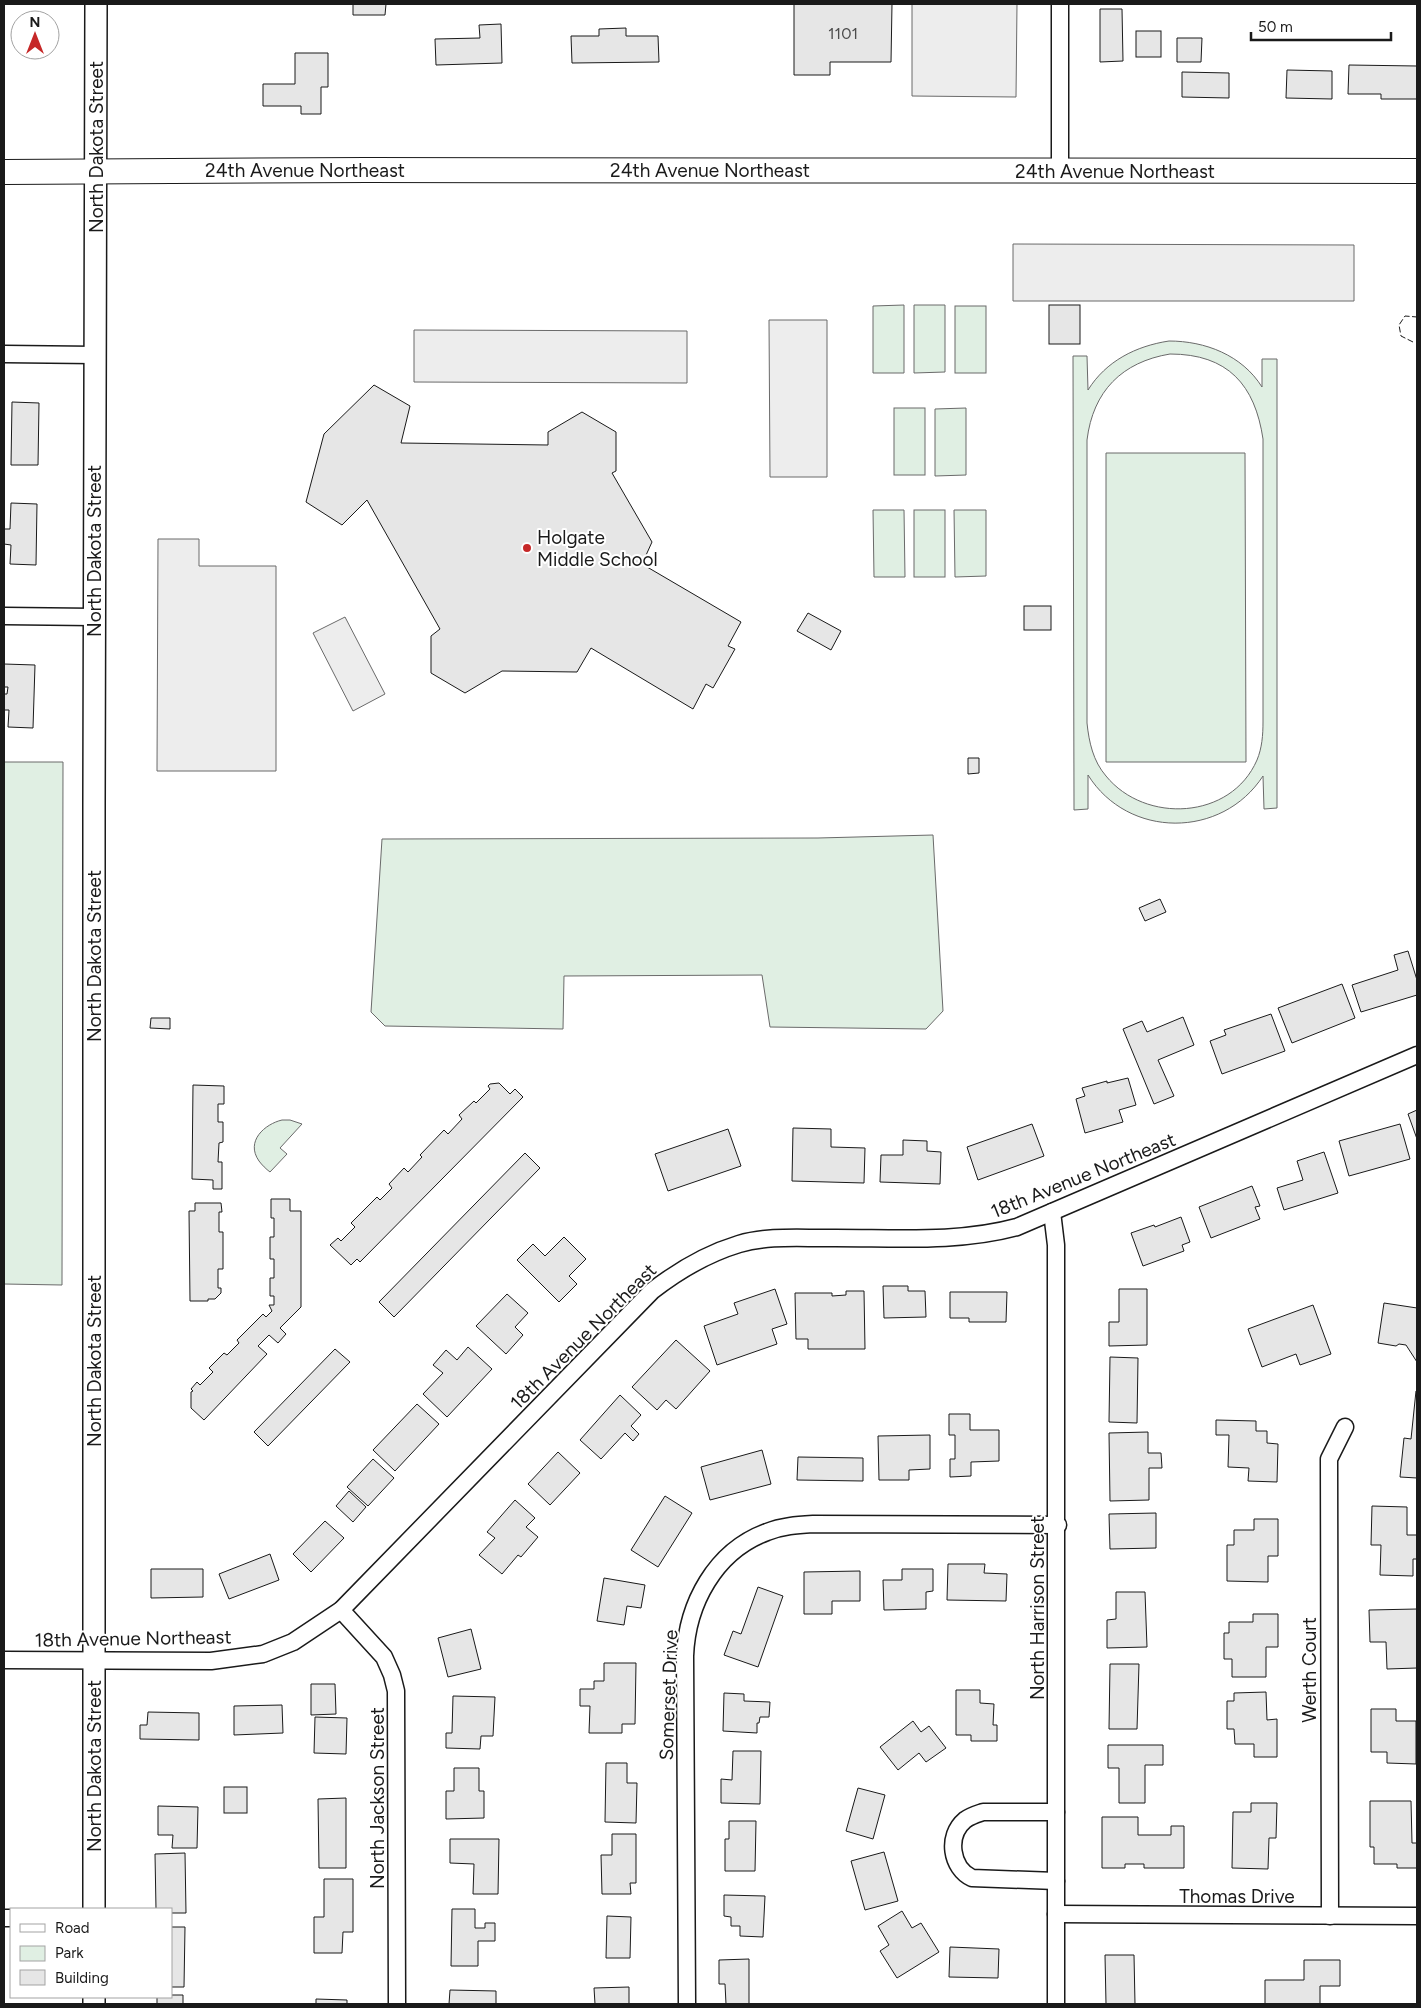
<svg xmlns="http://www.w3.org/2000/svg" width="1421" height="2008" viewBox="0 0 1421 2008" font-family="Figtree,sans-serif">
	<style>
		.green { fill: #e0efe3; stroke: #6a6a6a; fill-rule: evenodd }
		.parking { fill: #ededed; stroke: #6a6a6a }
		.building { fill: #e6e6e6; stroke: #1a1a1a }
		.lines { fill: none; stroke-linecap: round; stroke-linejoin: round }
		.minor-casing { stroke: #1a1a1a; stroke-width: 19 }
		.tertiary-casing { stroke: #1a1a1a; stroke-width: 24 }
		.secondary-casing { stroke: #1a1a1a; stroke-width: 26 }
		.minor { stroke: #fff; stroke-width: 16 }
		.tertiary { stroke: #fff; stroke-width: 21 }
		.secondary { stroke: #fff; stroke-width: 24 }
		.fence { stroke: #1a1a1a; stroke-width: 1; stroke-dasharray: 6 2.5; stroke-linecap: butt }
		.poi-dot { fill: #c62828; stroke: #fff; stroke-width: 2 }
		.labels { text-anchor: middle; stroke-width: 4; stroke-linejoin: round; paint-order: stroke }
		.number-label { font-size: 16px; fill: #4d4d4d }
		.street-label { font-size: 19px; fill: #1a1a1a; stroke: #fff }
		.poi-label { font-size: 19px; fill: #1a1a1a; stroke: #fff; text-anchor: start }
	</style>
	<rect width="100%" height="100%" fill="#fff"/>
	<g class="green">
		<polygon points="904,305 904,373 873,373 873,306"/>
		<polygon points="914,305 945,305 945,372 914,373"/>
		<rect x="955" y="306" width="31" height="67"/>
		<path d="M1169,341C1205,341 1242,355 1262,387V359H1277V808L1264,809L1263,776C1222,839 1128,839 1088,775V809L1074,810L1073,356H1087L1088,390C1106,361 1136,346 1169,341ZM1170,354C1228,354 1255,385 1263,439V722C1263,735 1262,748 1257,760C1231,820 1145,824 1106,776C1093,761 1089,742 1087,723V440C1093,391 1122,362 1170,354Z"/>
		<rect x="894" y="408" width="31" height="67"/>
		<polygon points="966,408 966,475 935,476 935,409"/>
		<polygon points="1106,453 1245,453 1246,762 1106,762"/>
		<polygon points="873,510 904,510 905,577 874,577"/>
		<rect x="914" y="510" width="31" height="67"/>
		<polygon points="954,510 986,510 986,576 955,577"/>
		<polygon points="4,762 63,762 62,1285 4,1284"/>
		<polygon points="933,835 943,1011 926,1029 770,1027 762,975 564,976 563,1029 385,1026 371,1012 382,839 818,838"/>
		<path d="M282,1120H290L302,1124L280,1148L287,1154L270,1172C266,1169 262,1165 259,1161C245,1141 265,1124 282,1120Z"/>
	</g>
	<g class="parking">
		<polygon points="912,4 1017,4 1016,97 912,96"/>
		<polygon points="1013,244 1354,245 1354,301 1013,301"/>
		<polygon points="769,320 827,320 827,477 770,477"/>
		<polygon points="414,330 687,331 687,383 414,382"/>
		<polygon points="158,539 199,539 199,566 276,566 276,771 157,771"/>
		<polygon points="345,617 385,694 353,711 313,633"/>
	</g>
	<g class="building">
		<polygon points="353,4 386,4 385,15 353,15"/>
		<polygon points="794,4 892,4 891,62 830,62 830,75 794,75"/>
		<polygon points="1100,9 1122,9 1123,61 1100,62"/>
		<polygon points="501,24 502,63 436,65 435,39 480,38 479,25"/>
		<polygon points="626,28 626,36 658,36 659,62 572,63 571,36 599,36 599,29"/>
		<rect x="1136" y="31" width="25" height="26"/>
		<polygon points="1177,38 1202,38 1201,62 1177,62"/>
		<polygon points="295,53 328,53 328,87 321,87 321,114 301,114 301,106 263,106 263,84 295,84"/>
		<polygon points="1349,65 1417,66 1417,99 1381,99 1381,94 1348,94"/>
		<polygon points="1287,70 1332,71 1332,99 1286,98"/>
		<polygon points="1182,72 1229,73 1229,98 1182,97"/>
		<rect x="1049" y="305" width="31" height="39"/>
		<polygon points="374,385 410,406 401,443 548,445 548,432 582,412 616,432 616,471 612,473 652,542 642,564 741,622 728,646 735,649 713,688 706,684 693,709 591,648 577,672 502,671 465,693 431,673 431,636 440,629 367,500 342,525 306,502 324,434"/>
		<polygon points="12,402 39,403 38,465 11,465"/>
		<polygon points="11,503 37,504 36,565 10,564 11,545 4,544 4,529 10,529"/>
		<rect x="1024" y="606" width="27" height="24"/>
		<polygon points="808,613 841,631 831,650 797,631"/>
		<polygon points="4,664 35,665 33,728 8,727 9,710 4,710 4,694 7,694 8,687 4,687"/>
		<polygon points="968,758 979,758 979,773 968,774"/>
		<polygon points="1160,899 1166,912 1145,921 1139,908"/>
		<polygon points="1408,951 1417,980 1417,995 1361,1012 1352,985 1398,970 1394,955"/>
		<polygon points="1342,984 1355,1018 1292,1043 1278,1008"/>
		<polygon points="1271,1014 1285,1051 1222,1074 1210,1041 1226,1035 1224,1030"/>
		<polygon points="1183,1017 1194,1045 1158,1060 1174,1096 1154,1104 1123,1029 1142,1021 1147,1032"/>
		<polygon points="151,1018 170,1018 170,1029 150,1028"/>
		<polygon points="1128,1078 1136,1105 1119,1110 1123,1122 1085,1133 1076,1099 1085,1096 1082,1088 1107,1081 1107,1083"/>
		<polygon points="499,1083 510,1094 515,1089 523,1097 360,1262 357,1259 351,1265 330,1245 338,1238 341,1241 355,1227 351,1223 377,1197 380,1200 392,1188 389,1184 404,1168 408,1172 422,1157 420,1155 444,1130 448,1134 462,1119 459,1115 474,1101 476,1103 490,1089 488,1086 490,1084"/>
		<polygon points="193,1085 224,1086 224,1104 218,1104 218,1122 223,1122 223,1142 219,1143 218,1162 222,1162 222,1189 213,1189 213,1180 192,1179"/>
		<polygon points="1417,1110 1417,1139 1408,1114"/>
		<polygon points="1032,1124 1044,1156 978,1180 967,1147"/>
		<polygon points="1400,1124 1410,1159 1349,1176 1339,1141"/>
		<polygon points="793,1128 831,1129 831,1147 865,1148 864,1183 792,1181"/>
		<polygon points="728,1129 741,1166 668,1191 655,1154"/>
		<polygon points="903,1140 927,1141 927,1151 941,1152 940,1184 880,1182 881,1155 903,1155"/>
		<polygon points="1324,1152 1338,1193 1284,1210 1277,1188 1303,1180 1297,1161"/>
		<polygon points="525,1153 540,1168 394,1317 379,1302"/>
		<polygon points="1252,1186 1260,1206 1255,1207 1260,1219 1211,1238 1199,1207"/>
		<polygon points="271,1199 290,1199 290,1211 301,1211 301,1307 280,1328 286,1334 278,1343 269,1335 258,1346 267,1354 204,1420 191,1408 191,1392 193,1391 191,1389 197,1382 200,1385 213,1372 209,1368 224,1353 227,1355 239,1343 237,1340 263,1314 266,1317 272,1311 269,1305 274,1305 274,1296 270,1296 270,1278 274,1278 274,1259 270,1259 270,1237 274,1237 274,1218 271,1218"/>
		<polygon points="195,1203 221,1203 222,1212 219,1212 219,1232 223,1232 223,1269 218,1269 218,1288 221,1288 221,1293 215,1299 208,1299 208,1301 190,1301 189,1211 195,1211"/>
		<polygon points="1181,1217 1190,1242 1182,1245 1184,1251 1143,1266 1131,1233 1154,1225 1155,1227"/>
		<polygon points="564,1237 586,1259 569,1276 577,1284 559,1302 517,1260 533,1244 545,1256"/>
		<polygon points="883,1286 908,1286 908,1291 925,1291 926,1317 884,1318"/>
		<polygon points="775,1289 787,1324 772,1329 777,1344 717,1365 704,1326 738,1314 734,1303"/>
		<polygon points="1119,1289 1147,1289 1147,1345 1109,1346 1109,1322 1119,1322"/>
		<polygon points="846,1291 864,1291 865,1349 808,1349 808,1339 796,1339 795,1293 832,1293 832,1296 846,1295"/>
		<polygon points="950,1292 1007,1292 1006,1322 969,1322 969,1318 950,1318"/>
		<polygon points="507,1294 528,1313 515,1327 523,1335 506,1354 476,1326"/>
		<polygon points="1384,1303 1417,1308 1417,1362 1406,1345 1399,1344 1396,1346 1378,1343"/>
		<polygon points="1313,1305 1331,1354 1300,1365 1296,1354 1262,1367 1248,1329"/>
		<polygon points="676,1340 710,1371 676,1409 666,1400 657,1410 632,1387"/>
		<polygon points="468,1347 492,1369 447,1417 423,1394 443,1373 433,1365 446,1350 457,1360"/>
		<polygon points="335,1349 350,1362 268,1446 254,1432"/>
		<polygon points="1110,1357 1138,1358 1137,1423 1109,1422"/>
		<polygon points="1416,1391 1417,1391 1417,1478 1400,1477 1404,1438 1411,1439"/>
		<polygon points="620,1395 641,1415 631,1426 639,1434 633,1441 625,1433 601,1459 580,1440"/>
		<polygon points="417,1404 439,1424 395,1471 373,1450"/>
		<polygon points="949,1414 970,1414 970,1430 999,1430 999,1461 971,1462 971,1476 950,1477 950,1459 955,1459 955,1435 949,1435"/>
		<polygon points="1216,1420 1256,1421 1256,1431 1267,1431 1267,1443 1278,1444 1277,1482 1248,1481 1249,1468 1228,1467 1229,1435 1216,1435"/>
		<polygon points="1148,1432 1148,1453 1161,1453 1162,1468 1149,1468 1149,1500 1110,1501 1109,1433"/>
		<polygon points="930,1435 930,1469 909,1470 909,1480 879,1480 878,1436"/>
		<polygon points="762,1450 771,1484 710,1500 701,1467"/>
		<polygon points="558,1452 580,1473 550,1505 528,1484"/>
		<polygon points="798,1457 863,1458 863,1481 797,1480"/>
		<polygon points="373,1459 394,1478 368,1506 347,1487"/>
		<polygon points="349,1491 366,1507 353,1522 336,1506"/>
		<polygon points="665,1496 692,1513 658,1567 631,1550"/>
		<polygon points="515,1500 535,1518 526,1527 538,1537 521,1557 518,1555 502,1574 479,1555 495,1538 487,1532"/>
		<polygon points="1372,1506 1407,1507 1407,1535 1417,1535 1417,1559 1413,1559 1413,1576 1380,1575 1381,1545 1371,1545"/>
		<polygon points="1156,1513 1156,1548 1110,1549 1109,1514"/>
		<polygon points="1254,1519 1278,1519 1278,1556 1268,1556 1268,1582 1227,1581 1227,1545 1234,1545 1234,1530 1254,1530"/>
		<polygon points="325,1521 344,1538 311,1572 293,1554"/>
		<polygon points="270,1554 279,1580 229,1599 219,1574"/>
		<polygon points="948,1564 985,1564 984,1573 1007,1574 1006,1601 947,1600"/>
		<polygon points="151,1569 203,1569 203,1597 151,1598"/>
		<polygon points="902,1569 933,1569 933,1591 926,1592 926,1609 884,1610 883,1580 902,1580"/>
		<polygon points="860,1571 860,1601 832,1601 832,1614 804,1614 804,1572"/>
		<polygon points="604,1578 645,1585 641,1608 627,1606 624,1625 597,1621"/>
		<polygon points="758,1587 783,1596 758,1667 724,1655 733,1631 741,1634"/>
		<polygon points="1116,1592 1145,1592 1147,1647 1107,1648 1107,1620 1116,1619"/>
		<polygon points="1417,1609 1417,1668 1387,1669 1386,1642 1370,1642 1369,1610"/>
		<polygon points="1253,1614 1278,1614 1278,1647 1266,1647 1266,1677 1232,1677 1232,1659 1224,1659 1224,1633 1229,1633 1229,1622 1253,1622"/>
		<polygon points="471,1629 481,1669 448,1677 438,1638"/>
		<polygon points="604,1663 636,1663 635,1724 622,1724 622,1733 589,1733 590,1706 580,1706 580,1689 594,1689 594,1681 604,1681"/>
		<polygon points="1110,1664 1139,1664 1137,1729 1109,1729"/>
		<polygon points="311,1684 335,1684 336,1714 311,1715"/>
		<polygon points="956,1690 980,1690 980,1703 994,1704 993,1725 997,1725 997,1741 971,1741 971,1735 956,1735"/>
		<polygon points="1266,1692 1267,1720 1277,1719 1277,1757 1254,1757 1254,1744 1235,1744 1234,1729 1227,1729 1227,1701 1234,1701 1234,1693"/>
		<polygon points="724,1693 744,1694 744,1701 770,1702 769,1717 760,1717 759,1723 757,1723 757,1733 723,1731"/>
		<polygon points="453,1696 495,1697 493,1736 481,1736 480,1749 446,1748 446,1733 452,1733"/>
		<polygon points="282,1705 283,1733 234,1735 234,1706"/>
		<polygon points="1371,1709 1396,1709 1396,1721 1416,1721 1416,1764 1387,1763 1387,1752 1371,1752"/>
		<polygon points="148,1712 199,1713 199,1740 140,1739 140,1725 147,1725"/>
		<polygon points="315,1717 347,1718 346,1754 314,1753"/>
		<polygon points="913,1721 921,1732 929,1726 946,1748 926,1762 919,1753 898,1770 880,1747"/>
		<polygon points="1108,1745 1163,1745 1163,1765 1145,1765 1145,1803 1119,1803 1119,1768 1108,1768"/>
		<polygon points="733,1751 761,1751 760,1804 721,1803 721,1779 732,1780"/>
		<polygon points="606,1763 627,1763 627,1783 637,1783 636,1823 605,1822"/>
		<polygon points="454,1768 479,1768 479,1791 484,1791 484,1818 446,1819 446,1791 454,1791"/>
		<rect x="224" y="1787" width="23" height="26"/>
		<polygon points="858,1788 885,1795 873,1839 846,1831"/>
		<polygon points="346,1798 346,1868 319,1868 318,1799"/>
		<polygon points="1370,1801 1411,1801 1412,1843 1417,1843 1417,1868 1397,1868 1397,1864 1374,1864 1374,1847 1370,1847"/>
		<polygon points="1251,1803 1277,1803 1276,1838 1269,1838 1268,1869 1232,1868 1233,1812 1251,1812"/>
		<polygon points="158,1806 198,1807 197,1848 172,1848 173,1835 158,1835"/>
		<polygon points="1102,1817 1138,1817 1138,1835 1171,1835 1171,1826 1184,1826 1184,1868 1144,1868 1144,1864 1125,1864 1125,1868 1102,1868"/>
		<polygon points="729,1821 756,1821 755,1871 725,1871 725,1839 729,1839"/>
		<polygon points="612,1834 636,1834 636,1883 630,1883 631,1894 602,1894 601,1855 612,1855"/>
		<polygon points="450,1839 499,1839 498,1894 473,1894 474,1864 450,1863"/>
		<polygon points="884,1852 898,1901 865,1910 851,1861"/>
		<polygon points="185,1853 186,1913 171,1913 171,1909 156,1909 155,1854"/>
		<polygon points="324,1879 353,1879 353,1932 343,1932 342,1953 314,1953 314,1917 324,1917"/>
		<polygon points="724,1895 765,1896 763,1937 740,1936 740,1926 731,1926 731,1917 724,1916"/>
		<polygon points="452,1909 475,1909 475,1928 485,1928 485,1923 495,1923 495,1941 478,1941 478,1966 451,1966"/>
		<polygon points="902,1911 912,1928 921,1923 939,1952 897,1978 880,1951 889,1945 878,1926"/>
		<polygon points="607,1916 631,1917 630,1958 606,1958"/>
		<polygon points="171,1927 185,1927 184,1987 171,1987"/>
		<polygon points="950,1947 999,1949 998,1978 949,1977"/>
		<polygon points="1105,1955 1134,1955 1135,2004 1106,2004"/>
		<polygon points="749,1959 749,2004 726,2004 725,1984 719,1984 719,1960"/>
		<polygon points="1304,1960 1340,1960 1340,1986 1320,1986 1320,2004 1265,2004 1265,1980 1304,1980"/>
		<polygon points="629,1987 629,2004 595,2004 594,1988"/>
		<polygon points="450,1990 496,1991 496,2004 449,2004"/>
		<polygon points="171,1995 183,1995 183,2004 157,2004 157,1997 171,1997"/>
		<polygon points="316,1999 347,2000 347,2004 316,2004"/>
	</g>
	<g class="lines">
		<defs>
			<g id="minor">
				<polyline points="1060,4 1060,171"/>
				<polyline points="4,354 95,355"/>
				<polyline points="4,616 94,617"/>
				<polyline points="1052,1212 1056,1245 1056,2004"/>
				<polyline points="341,1610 384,1657 392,1675 396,1691 397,2004"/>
				<path d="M4,1660L211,1661L263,1654L293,1642L341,1610L652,1291C679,1270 706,1254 739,1244C766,1236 795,1238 823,1238C887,1237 955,1244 1017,1227L1417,1055"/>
				<path d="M1056,1812H983C977,1814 970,1816 965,1820C946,1836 951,1868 972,1878L1056,1881"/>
				<polyline points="1056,1914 1417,1916"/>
				<polyline points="1330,1916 1329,1459 1345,1427"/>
				<polyline points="4,1918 11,1918"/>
				<path d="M687,2004L685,1656C687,1604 715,1551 767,1532C782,1526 797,1525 813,1524L1058,1525"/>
			</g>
			<g id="tertiary">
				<polyline points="94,1909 94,805 96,4"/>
				<polyline points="94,2004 94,1997"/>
			</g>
			<polyline id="secondary" points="4,172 367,170 1417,171"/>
		</defs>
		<use href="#minor" class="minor-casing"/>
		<use href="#tertiary" class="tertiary-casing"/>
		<use href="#secondary" class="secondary-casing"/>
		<use href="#minor" class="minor"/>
		<use href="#tertiary" class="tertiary"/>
		<use href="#secondary" class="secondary"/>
		<polyline class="fence" points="1413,342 1401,336 1399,325 1405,316 1417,317"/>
	</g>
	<circle class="poi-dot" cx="527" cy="548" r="5"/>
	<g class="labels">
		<g class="number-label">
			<text x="843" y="39">1101</text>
		</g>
		<g class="street-label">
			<text transform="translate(96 147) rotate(-90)" y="7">North Dakota Street</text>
			<text x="305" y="177">24th Avenue Northeast</text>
			<text x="710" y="177">24th Avenue Northeast</text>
			<text x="1115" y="178">24th Avenue Northeast</text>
			<text transform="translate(94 551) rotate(-90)" y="7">North Dakota Street</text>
			<text transform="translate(94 956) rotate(-90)" y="7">North Dakota Street</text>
			<text transform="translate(1083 1175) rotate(-22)" y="7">18th Avenue Northeast</text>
			<text transform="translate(583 1336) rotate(-45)" y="7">18th Avenue Northeast</text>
			<text transform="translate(94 1361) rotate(-90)" y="7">North Dakota Street</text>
			<text transform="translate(1037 1608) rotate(-90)" y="7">North Harrison Street</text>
			<text transform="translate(133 1638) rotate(-1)" y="7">18th Avenue Northeast</text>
			<text transform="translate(1309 1670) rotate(-90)" y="7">Werth Court</text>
			<text transform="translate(668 1695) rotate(-88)" y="7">Somerset Drive</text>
			<text transform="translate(94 1766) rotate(-90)" y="7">North Dakota Street</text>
			<text transform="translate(377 1798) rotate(-90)" y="7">North Jackson Street</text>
			<text x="1237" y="1903">Thomas Drive</text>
		</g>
		<g class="poi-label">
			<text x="537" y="544">Holgate<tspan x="537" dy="22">Middle School</tspan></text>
		</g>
	</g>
	<rect width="1421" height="2008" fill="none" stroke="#1a1a1a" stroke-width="10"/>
	<rect x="10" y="1908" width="162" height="90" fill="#ffffff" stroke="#a3a3a3"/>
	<rect x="20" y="1924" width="25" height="8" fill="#ffffff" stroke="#a3a3a3"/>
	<text x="55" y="1933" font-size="15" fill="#1a1a1a">Road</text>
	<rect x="20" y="1946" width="25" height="15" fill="#e0efe3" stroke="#a3a3a3"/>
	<text x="55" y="1958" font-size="15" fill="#1a1a1a">Park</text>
	<rect x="20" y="1970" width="25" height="15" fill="#e6e6e6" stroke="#a3a3a3"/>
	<text x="55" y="1983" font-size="15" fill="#1a1a1a">Building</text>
	<g transform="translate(35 35)"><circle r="24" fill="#ffffff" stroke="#a3a3a3"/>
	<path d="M0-4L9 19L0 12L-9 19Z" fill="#c62828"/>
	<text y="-8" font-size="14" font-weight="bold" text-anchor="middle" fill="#1a1a1a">N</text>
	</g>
	<path d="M1251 32v8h140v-8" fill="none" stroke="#1a1a1a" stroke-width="2.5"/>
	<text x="1258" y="32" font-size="15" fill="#1a1a1a" stroke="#ffffff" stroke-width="4" paint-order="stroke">50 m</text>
</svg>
